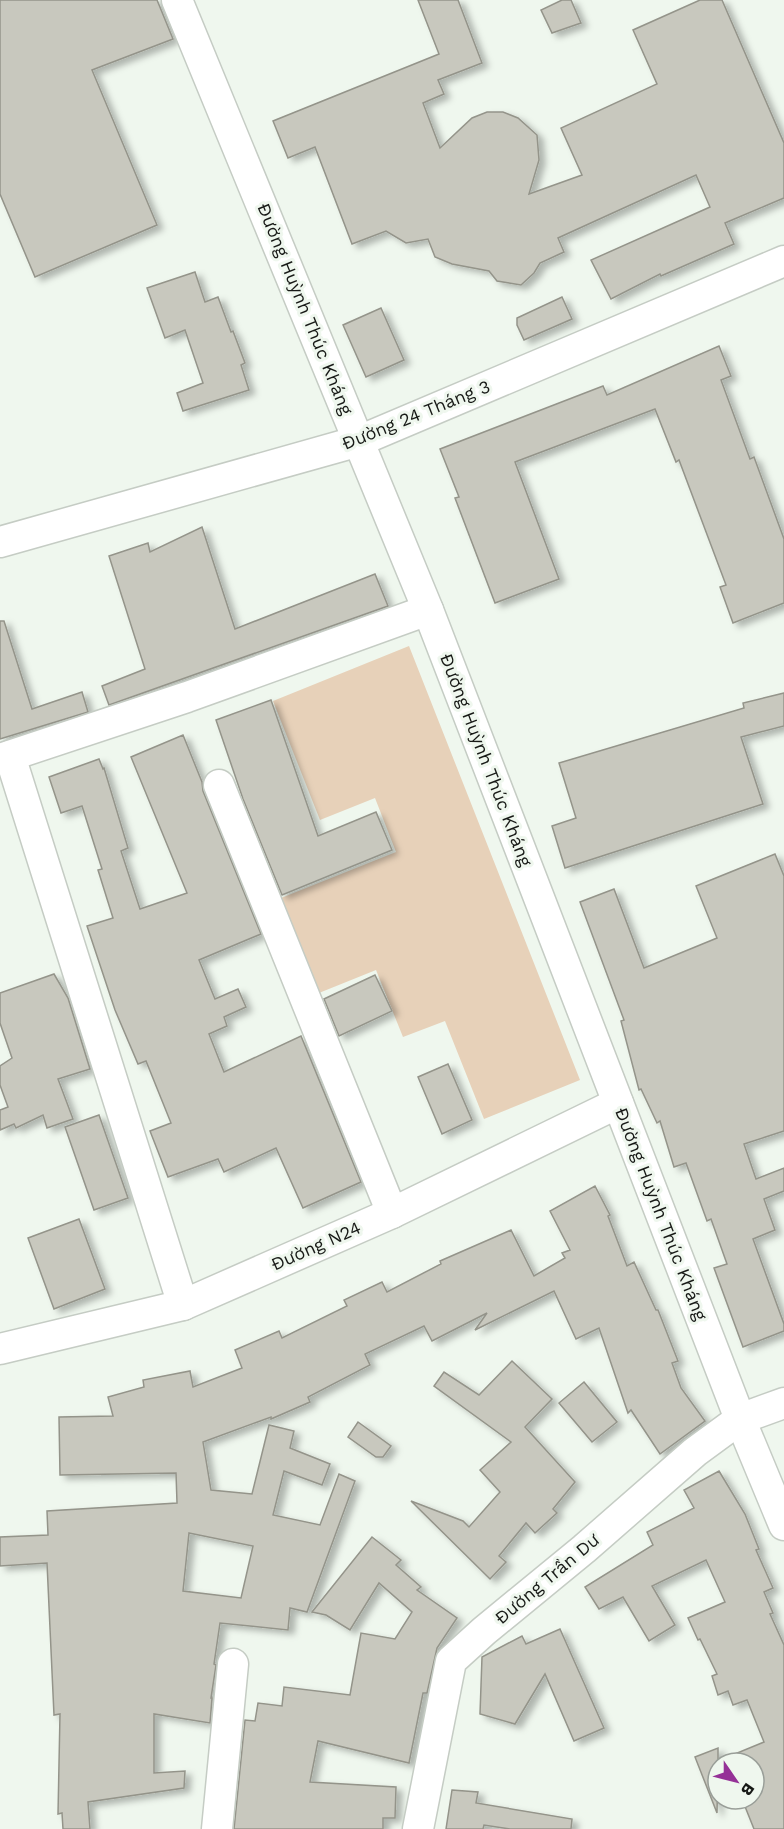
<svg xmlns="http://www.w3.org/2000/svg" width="784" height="1829" viewBox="0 0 784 1829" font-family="'Work Sans',sans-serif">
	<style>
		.green { fill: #e7d1b9 }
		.building { fill: #c8c8be; stroke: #94948a; stroke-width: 1.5; fill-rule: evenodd; filter: url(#shadow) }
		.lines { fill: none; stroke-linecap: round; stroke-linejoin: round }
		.minor-casing { stroke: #c5ccc4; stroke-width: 33 }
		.minor { stroke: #fff; stroke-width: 30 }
		.labels { text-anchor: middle; stroke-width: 6; stroke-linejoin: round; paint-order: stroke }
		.street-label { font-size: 18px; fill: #171916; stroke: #eff7ee }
	</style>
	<defs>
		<filter id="shadow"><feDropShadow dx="6" dy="4" stdDeviation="3" flood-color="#0004"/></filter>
	</defs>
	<rect width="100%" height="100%" fill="#eff7ee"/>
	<polygon class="green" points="409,646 580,1080 484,1119 445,1021 403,1037 376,970 309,997 271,902 396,852 375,798 320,820 273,701"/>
	<g class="building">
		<polygon points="0,0 157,0 173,39 92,70 157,225 35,277 0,194"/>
		<polygon points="418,0 458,0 482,63 438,80 444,94 423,103 440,148 472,118 487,112 503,112 518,118 537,135 539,160 529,194 582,175 561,128 657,84 633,30 700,0 722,0 784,143 784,198 725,223 734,244 661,276 660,274 611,299 591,260 710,207 696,175 558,238 564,252 540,263 534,273 521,285 497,281 489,271 452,264 435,257 428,239 406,243 386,231 352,244 315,147 288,158 273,121 439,54"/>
		<polygon points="562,0 571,0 581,23 552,33 541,10"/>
		<polygon points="195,272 205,302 218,297 231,332 233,331 245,363 241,365 249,390 183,411 177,393 203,383 185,330 165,338 147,288"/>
		<polygon points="562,297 572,319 524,340 517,325 517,318"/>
		<polygon points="381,308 404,360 366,377 343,325"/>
		<polygon points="719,346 731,376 721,380 750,459 754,457 784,539 784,603 733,623 720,587 726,585 679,460 676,462 655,409 515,462 559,579 495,603 455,498 459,497 440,449 603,386 607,395"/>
		<polygon points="202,527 235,629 375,574 388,606 109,705 102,686 145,669 109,556 148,543 150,552"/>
		<polygon points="0,621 4,621 32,709 82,692 88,712 0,739"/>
		<polygon points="784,693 784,726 741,737 763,804 565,868 552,826 576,818 559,763 744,708 743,703"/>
		<polygon points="271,700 318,836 376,812 392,850 282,895 243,799 216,720"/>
		<polygon points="183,735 202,782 203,791 261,934 199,960 215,999 238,989 246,1007 224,1017 227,1026 209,1034 224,1072 301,1036 361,1182 303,1208 276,1148 224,1172 218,1159 168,1177 150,1131 171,1123 146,1061 138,1064 115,1010 87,926 113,918 98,870 102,869 82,806 61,813 49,777 99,759 103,769 104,768 128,848 121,851 140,909 187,893 131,757"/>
		<polygon points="775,854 784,876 784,1131 744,1144 756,1179 784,1168 784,1191 764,1199 775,1230 753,1239 784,1324 784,1331 743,1347 714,1268 727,1264 711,1219 707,1221 686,1163 674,1167 660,1121 657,1123 641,1089 639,1090 621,1021 624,1020 580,902 614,889 644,968 717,938 696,886"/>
		<polygon points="54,974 68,998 90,1069 58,1079 73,1119 47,1128 43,1115 16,1128 14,1124 0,1130 0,1110 8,1107 0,1085 0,1066 12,1058 0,1023 0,993"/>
		<polygon points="375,975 392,1011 339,1036 324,999"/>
		<polygon points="448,1064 472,1120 442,1134 418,1077"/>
		<polygon points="99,1115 128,1198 94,1210 65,1127"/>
		<path d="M595,1186L610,1215L608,1216L627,1266L634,1262L656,1310H658L678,1361L672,1363L681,1388L705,1421L660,1454L631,1410L628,1413L599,1328L576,1339L554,1291L475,1330L487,1313L432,1341L424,1326L365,1354L370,1365L308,1397L310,1402L271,1419V1417L203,1442L211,1490L252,1494L269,1425L294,1431L290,1448L330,1464L322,1485L284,1471L273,1515L320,1525L339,1474L355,1481L307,1612L290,1608L288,1630L220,1623L214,1664L216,1665L211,1698H212L210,1723L154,1714V1773L185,1771L184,1788L88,1802L90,1829H63L62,1813L58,1814L60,1714L54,1715L47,1563L0,1566V1537L48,1535L47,1511L177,1503L176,1473L60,1475L59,1417L113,1416L108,1397L144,1387L143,1380L190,1371L193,1387L242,1368L235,1350L279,1331L282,1338L347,1306L344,1300L382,1282L387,1292L441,1264L440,1261L511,1230L534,1276L565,1258L562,1253L570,1250L550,1211ZM189,1533L253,1546L241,1598L183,1591Z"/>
		<polygon points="79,1219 105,1289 54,1309 28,1238"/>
		<polygon points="512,1361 552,1399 525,1427 575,1482 553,1509 557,1513 535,1533 526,1523 499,1556 506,1562 490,1579 411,1501 463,1521 469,1527 500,1492 480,1470 511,1442 434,1386 444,1372 479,1395"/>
		<polygon points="584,1382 617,1422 592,1442 559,1403"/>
		<polygon points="358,1422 391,1446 383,1457 376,1457 348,1437"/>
		<polygon points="719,1471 745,1514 759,1549 756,1550 773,1588 764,1592 773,1613 770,1614 784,1645 784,1829 754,1829 742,1799 754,1799 754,1763 718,1763 717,1813 695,1757 718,1748 718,1761 764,1742 747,1700 733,1705 728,1691 718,1695 712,1676 717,1674 700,1639 698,1640 688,1618 725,1602 706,1560 652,1586 675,1625 649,1641 623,1597 599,1609 585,1587 653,1545 647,1532 694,1508 684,1490"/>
		<polygon points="372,1537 401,1560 396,1565 421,1587 417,1590 457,1618 437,1648 427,1693 423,1693 409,1763 318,1741 310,1782 396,1787 395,1818 383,1818 383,1829 234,1829 245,1720 255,1721 258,1703 282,1706 284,1687 350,1695 361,1633 395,1639 412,1612 379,1583 350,1630 326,1615 312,1612"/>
		<polygon points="560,1629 604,1728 574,1741 545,1674 515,1724 480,1714 482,1657 522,1636 526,1644"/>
		<polygon points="452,1790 478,1792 476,1803 572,1819 571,1829 510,1829 484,1825 483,1829 446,1829"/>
	</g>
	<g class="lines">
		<defs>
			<g id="minor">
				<polyline points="177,0 428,610 740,1419 784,1525"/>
				<polyline points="0,542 359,441 784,261"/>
				<polyline points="10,756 183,1305"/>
				<polyline points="0,759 187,697 428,610"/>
				<polyline points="219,785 392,1213"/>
				<polyline points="0,1349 183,1305 392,1213 618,1103"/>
				<polyline points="217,1829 233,1664"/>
				<polyline points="418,1829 451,1661 484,1631 584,1549 695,1452 740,1419 784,1403"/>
			</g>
		</defs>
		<use href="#minor" class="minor-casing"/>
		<use href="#minor" class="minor"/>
	</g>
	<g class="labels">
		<g class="street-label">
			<text transform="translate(305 309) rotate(68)" y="6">Đường Huỳnh Thúc Kháng</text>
			<text transform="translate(416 415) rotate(-22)" y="6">Đường 24 Tháng 3</text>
			<text transform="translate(486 760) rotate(69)" y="6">Đường Huỳnh Thúc Kháng</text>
			<text transform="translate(661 1214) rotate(69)" y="6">Đường Huỳnh Thúc Kháng</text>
			<text transform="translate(316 1246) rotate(-24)" y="6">Đường N24</text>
			<text transform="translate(547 1579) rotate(-40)" y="6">Đường Trần Dư</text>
		</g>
	</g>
	<g transform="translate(736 1781) rotate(125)"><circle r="28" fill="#eff7ee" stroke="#999e98" stroke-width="1.5"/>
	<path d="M0-4.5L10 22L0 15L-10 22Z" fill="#953197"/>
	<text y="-9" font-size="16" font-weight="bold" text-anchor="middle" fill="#171916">B</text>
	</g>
</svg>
